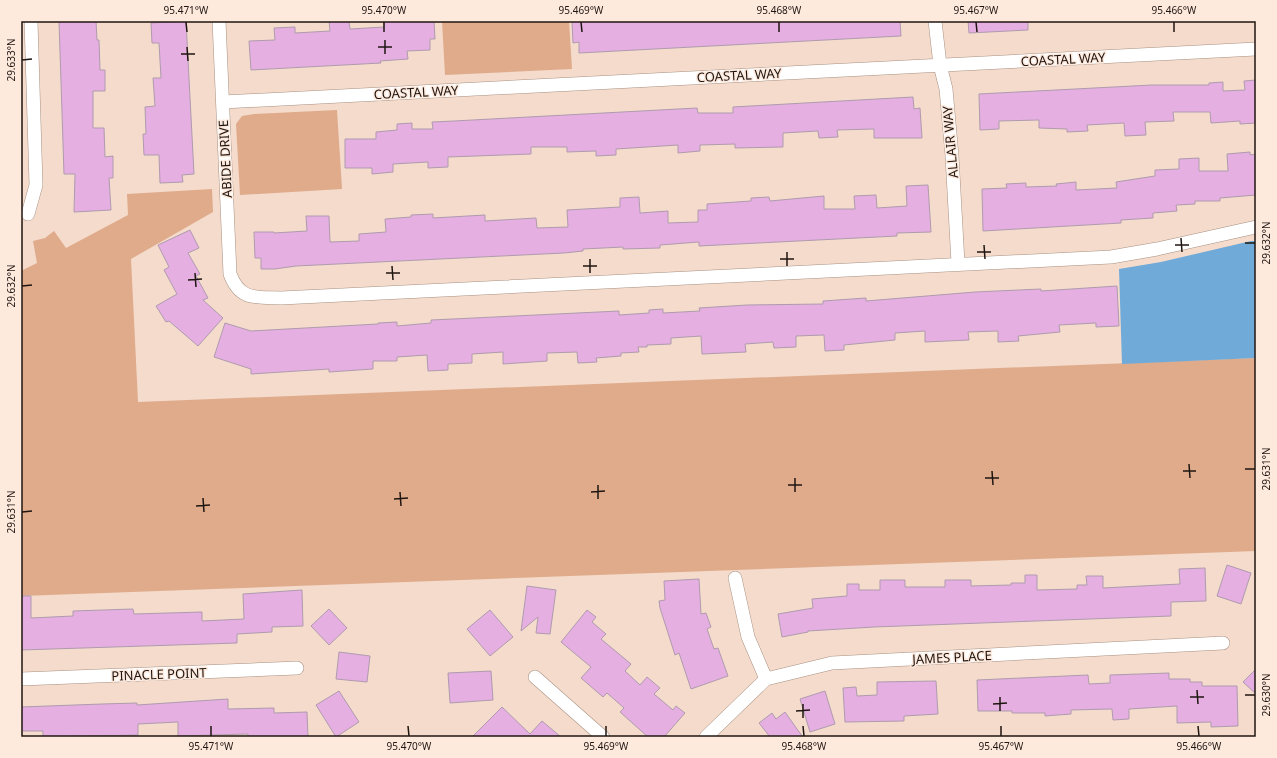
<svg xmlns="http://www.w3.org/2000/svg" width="1277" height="758" viewBox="0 0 1277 758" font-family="'Noto Sans',sans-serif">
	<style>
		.green { fill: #dfab8b }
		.water { fill: #6faad9 }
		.building { fill: #e5afe2; stroke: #af9bad }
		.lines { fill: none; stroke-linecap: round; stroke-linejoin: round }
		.minor-casing { stroke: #a89182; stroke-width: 14 }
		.minor { stroke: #fff; stroke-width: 13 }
		.ticks { fill: none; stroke: #1f1611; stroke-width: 1.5 }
		.labels { text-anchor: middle; stroke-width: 3; stroke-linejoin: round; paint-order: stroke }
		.street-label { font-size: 13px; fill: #1f1611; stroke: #fee9dd }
		.neatline { fill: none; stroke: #1f1611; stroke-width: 1.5 }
		.ticks-label { font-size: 10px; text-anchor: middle; fill: #1f1611 }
	</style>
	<rect width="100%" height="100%" fill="#f4dbcc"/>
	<g class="green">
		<polygon points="442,21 569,21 572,69 445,75"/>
		<polygon points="337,110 342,189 240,195 236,124 242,116 254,114"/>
		<polygon points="212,189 213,212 131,259 138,402 1256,358 1256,551 21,596 21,271 37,263 33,241 45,238 54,231 66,248 128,215 127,194"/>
	</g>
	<polygon class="water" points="1251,241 1256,241 1256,358 1122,364 1119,269 1161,262"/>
	<g class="building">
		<polygon points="59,21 96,21 97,40 99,40 100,70 105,70 105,91 93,91 93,128 104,128 105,157 113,156 113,178 109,178 111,210 74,212 75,174 64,174"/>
		<polygon points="186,21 194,174 182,175 183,182 160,183 159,155 144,155 143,134 146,134 145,107 155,106 153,78 161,78 159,43 152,43 151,23"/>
		<polygon points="329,21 349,21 350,29 384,27 384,21 434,21 435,39 430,39 430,50 407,51 408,59 380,61 381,63 251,70 249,41 275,40 274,28 295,27 295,33 330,31"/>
		<polygon points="572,21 900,21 901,36 579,53 579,42 573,43"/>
		<polygon points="968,21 1028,21 1028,30 969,33"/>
		<polygon points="1256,80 1256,123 1240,124 1240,121 1211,123 1210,112 1173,112 1174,121 1145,122 1146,135 1125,136 1124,123 1087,125 1088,131 1067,132 1067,129 1039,128 1039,120 999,121 999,129 980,130 979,94 1152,85 1209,85 1209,83 1223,82 1223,91 1245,90 1244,81"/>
		<polygon points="913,97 914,109 920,108 922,138 874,138 874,129 837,130 838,137 819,138 818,131 783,133 783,147 735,148 735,144 700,145 700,151 678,153 678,145 616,149 616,155 596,156 596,151 567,152 567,147 531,147 531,154 448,157 448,167 428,168 428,162 393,164 393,172 372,174 372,168 345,168 345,139 376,139 376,132 397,130 397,124 412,123 412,129 433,129 432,122 454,121 697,108 698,113 733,113 733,107"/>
		<polygon points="1250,152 1250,155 1256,154 1256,195 1220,198 1220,201 1195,201 1195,204 1176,205 1177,211 1153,213 1153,218 1121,220 1121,223 983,231 982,189 1007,188 1006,184 1026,183 1026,187 1057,186 1056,184 1076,182 1076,190 1117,188 1116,182 1155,176 1155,170 1179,169 1179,159 1199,158 1199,171 1228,171 1227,154"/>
		<polygon points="928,185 931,232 897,233 897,236 699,246 699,242 660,245 660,248 623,249 623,247 583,249 583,251 564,253 296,266 275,269 261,269 261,258 255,258 254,232 274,232 274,233 307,231 306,216 329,216 330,242 359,241 359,234 386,232 385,219 411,217 411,215 433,214 433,218 485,215 485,221 536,218 537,228 568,227 567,210 620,207 620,198 639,197 640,213 668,211 668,223 698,222 698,210 707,210 707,204 751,201 751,198 769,197 770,201 824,196 824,209 855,209 854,196 876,195 877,208 907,206 906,186"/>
		<polygon points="190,230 199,248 188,253 200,274 196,276 208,298 203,300 223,318 198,346 169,321 166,322 156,306 177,294 164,270 169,267 158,245"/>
		<polygon points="1117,286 1119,326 1096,327 1096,323 1059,325 1060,332 1018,336 1019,341 998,342 998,331 968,332 969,340 925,342 925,331 895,333 895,340 844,345 844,350 825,351 824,335 796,336 796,347 774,348 773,342 745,344 746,352 702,354 701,336 671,338 671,344 647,345 647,347 638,347 639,352 621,353 621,356 596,358 597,362 578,363 577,352 547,353 547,361 503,364 503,352 472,354 472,363 448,364 448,370 428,371 427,355 397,357 397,361 373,361 373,369 329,372 329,369 251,374 251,369 214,357 225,323 251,331 378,324 378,323 397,322 397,326 431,323 431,320 453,319 619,311 619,315 649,313 649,310 663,309 663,313 700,311 699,308 747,305 823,304 823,301 866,298 866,301 975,292 1041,289 1041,291"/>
		<polygon points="1227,565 1251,573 1241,604 1217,596"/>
		<polygon points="1205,568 1206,601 1171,602 1171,616 874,627 808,631 808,632 782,637 778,614 813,608 812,599 847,596 847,584 859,584 859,590 880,590 880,580 905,580 905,587 945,587 945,580 971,580 971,586 1011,585 1011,583 1025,583 1025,575 1037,575 1037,590 1077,589 1077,585 1087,585 1086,576 1103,576 1103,588 1180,584 1179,569"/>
		<polygon points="699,579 701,614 706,613 711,627 707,629 714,649 718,648 728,676 691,689 679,653 675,655 660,608 659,601 665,600 664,581"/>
		<polygon points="527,586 556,590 550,634 536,633 538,617 521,631"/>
		<polygon points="302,590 303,626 272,627 272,632 237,634 237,643 21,650 21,596 31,596 31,618 73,616 73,611 133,609 134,614 202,612 202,621 244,619 243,594"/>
		<polygon points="329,609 347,628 329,645 311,626"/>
		<polygon points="490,610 513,637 490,656 467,629"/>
		<polygon points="587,610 596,617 592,622 606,634 601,639 631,664 625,671 640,685 647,677 660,688 654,694 673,710 676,706 685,713 664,737 648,737 620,712 624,708 607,693 603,697 581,678 591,667 561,642"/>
		<polygon points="339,652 370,656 367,682 336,679"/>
		<polygon points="1256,669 1256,694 1243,682"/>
		<polygon points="491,671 493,700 450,703 448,673"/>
		<polygon points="1169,673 1169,679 1190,679 1190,682 1202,682 1202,686 1237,686 1238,726 1211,727 1211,722 1177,723 1177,706 1129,709 1129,719 1113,720 1112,709 1071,710 1071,714 1045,716 1045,713 1012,713 1012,711 978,711 977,680 1088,675 1089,684 1110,683 1110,675"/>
		<polygon points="936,681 938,714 904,716 904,721 845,722 843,688 856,687 857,696 877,695 877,682"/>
		<polygon points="339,691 359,722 336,737 316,705"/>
		<polygon points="825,691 835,724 810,732 800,699"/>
		<polygon points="228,699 228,709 274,708 274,713 307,712 308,737 248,737 248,734 178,736 178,722 138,724 138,735 43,737 43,731 21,731 21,707 102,704 137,703 137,705"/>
		<polygon points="502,707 530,734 542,721 561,737 472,737"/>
		<polygon points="785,712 797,729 803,737 770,737 759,723 772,713 776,719"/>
	</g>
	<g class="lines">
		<defs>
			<g id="minor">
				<path d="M219,21L230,274C240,301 256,297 281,298L1111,257L1157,249L1256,227"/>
				<polyline points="935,21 940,65 946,89 952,156 958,263"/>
				<polyline points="223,102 1256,49"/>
				<polyline points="28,214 36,185 31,21"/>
				<polyline points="735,578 748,637 766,679"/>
				<polyline points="535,677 603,737"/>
				<polyline points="21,679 297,668"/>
				<polyline points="706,737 766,679 832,663 1223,643"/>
			</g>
		</defs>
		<use href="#minor" class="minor-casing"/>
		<use href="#minor" class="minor"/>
	</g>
	<path class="ticks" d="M186,22L187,32M384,22V32M581,22L582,32M779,22V32M976,22L977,32M1174,22V32M385,40V54M187,47L188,61M378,47H392M181,54H195M22,60L32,59M1181,238L1182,252M1245,243H1255M984,245L985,259M1175,245H1189M787,252V266M977,252H991M590,259V273M780,259H794M392,266L393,280M583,266H597M195,273L196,287M386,273H400M188,280L202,279M22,286L32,285M1189,464L1190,478M1245,469H1255M992,471L993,485M1183,471H1196M795,478V492M985,478H999M598,485V499M788,485H802M400,492L401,506M591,492L605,491M203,498L204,512M394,499L408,498M196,506L210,505M22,512L32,511M1197,690L1198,704M1245,695H1255M1000,697V711M1190,697H1204M803,704V718M993,704L1007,703M796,711L810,710M211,726V736M408,726L409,736M606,726V736M803,726L804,736M1001,726V736M1198,726L1199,736"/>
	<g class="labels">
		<g class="street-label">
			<text transform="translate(1063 59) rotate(-3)" y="5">COASTAL WAY</text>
			<text transform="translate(739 75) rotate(-3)" y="5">COASTAL WAY</text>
			<text transform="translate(416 92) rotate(-3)" y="5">COASTAL WAY</text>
			<text transform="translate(950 142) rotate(-95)" y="5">ALLAIR WAY</text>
			<text transform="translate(225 159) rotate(-93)" y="5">ABIDE DRIVE</text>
			<text transform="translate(952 657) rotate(-3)" y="5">JAMES PLACE</text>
			<text transform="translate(159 674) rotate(-2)" y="5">PINACLE POINT</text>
		</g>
	</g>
	<rect width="1277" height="758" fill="none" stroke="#fee9dd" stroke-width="44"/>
	<rect x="22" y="22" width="1233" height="714" class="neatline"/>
	<g class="ticks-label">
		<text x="186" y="14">95.471°W</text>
		<text x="384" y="14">95.470°W</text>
		<text x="581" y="14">95.469°W</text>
		<text x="779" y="14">95.468°W</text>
		<text x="976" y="14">95.467°W</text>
		<text x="1174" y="14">95.466°W</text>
		<text transform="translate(11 60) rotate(-90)" y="4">29.633°N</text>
		<text transform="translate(1266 243) rotate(-90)" y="4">29.632°N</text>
		<text transform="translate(11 286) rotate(-90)" y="4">29.632°N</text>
		<text transform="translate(1266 469) rotate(-90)" y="4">29.631°N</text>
		<text transform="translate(11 512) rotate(-90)" y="4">29.631°N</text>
		<text transform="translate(1266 695) rotate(-90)" y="4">29.630°N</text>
		<text x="211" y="750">95.471°W</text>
		<text x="409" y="750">95.470°W</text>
		<text x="606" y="750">95.469°W</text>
		<text x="804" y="750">95.468°W</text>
		<text x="1001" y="750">95.467°W</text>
		<text x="1199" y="750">95.466°W</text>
	</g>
</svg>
